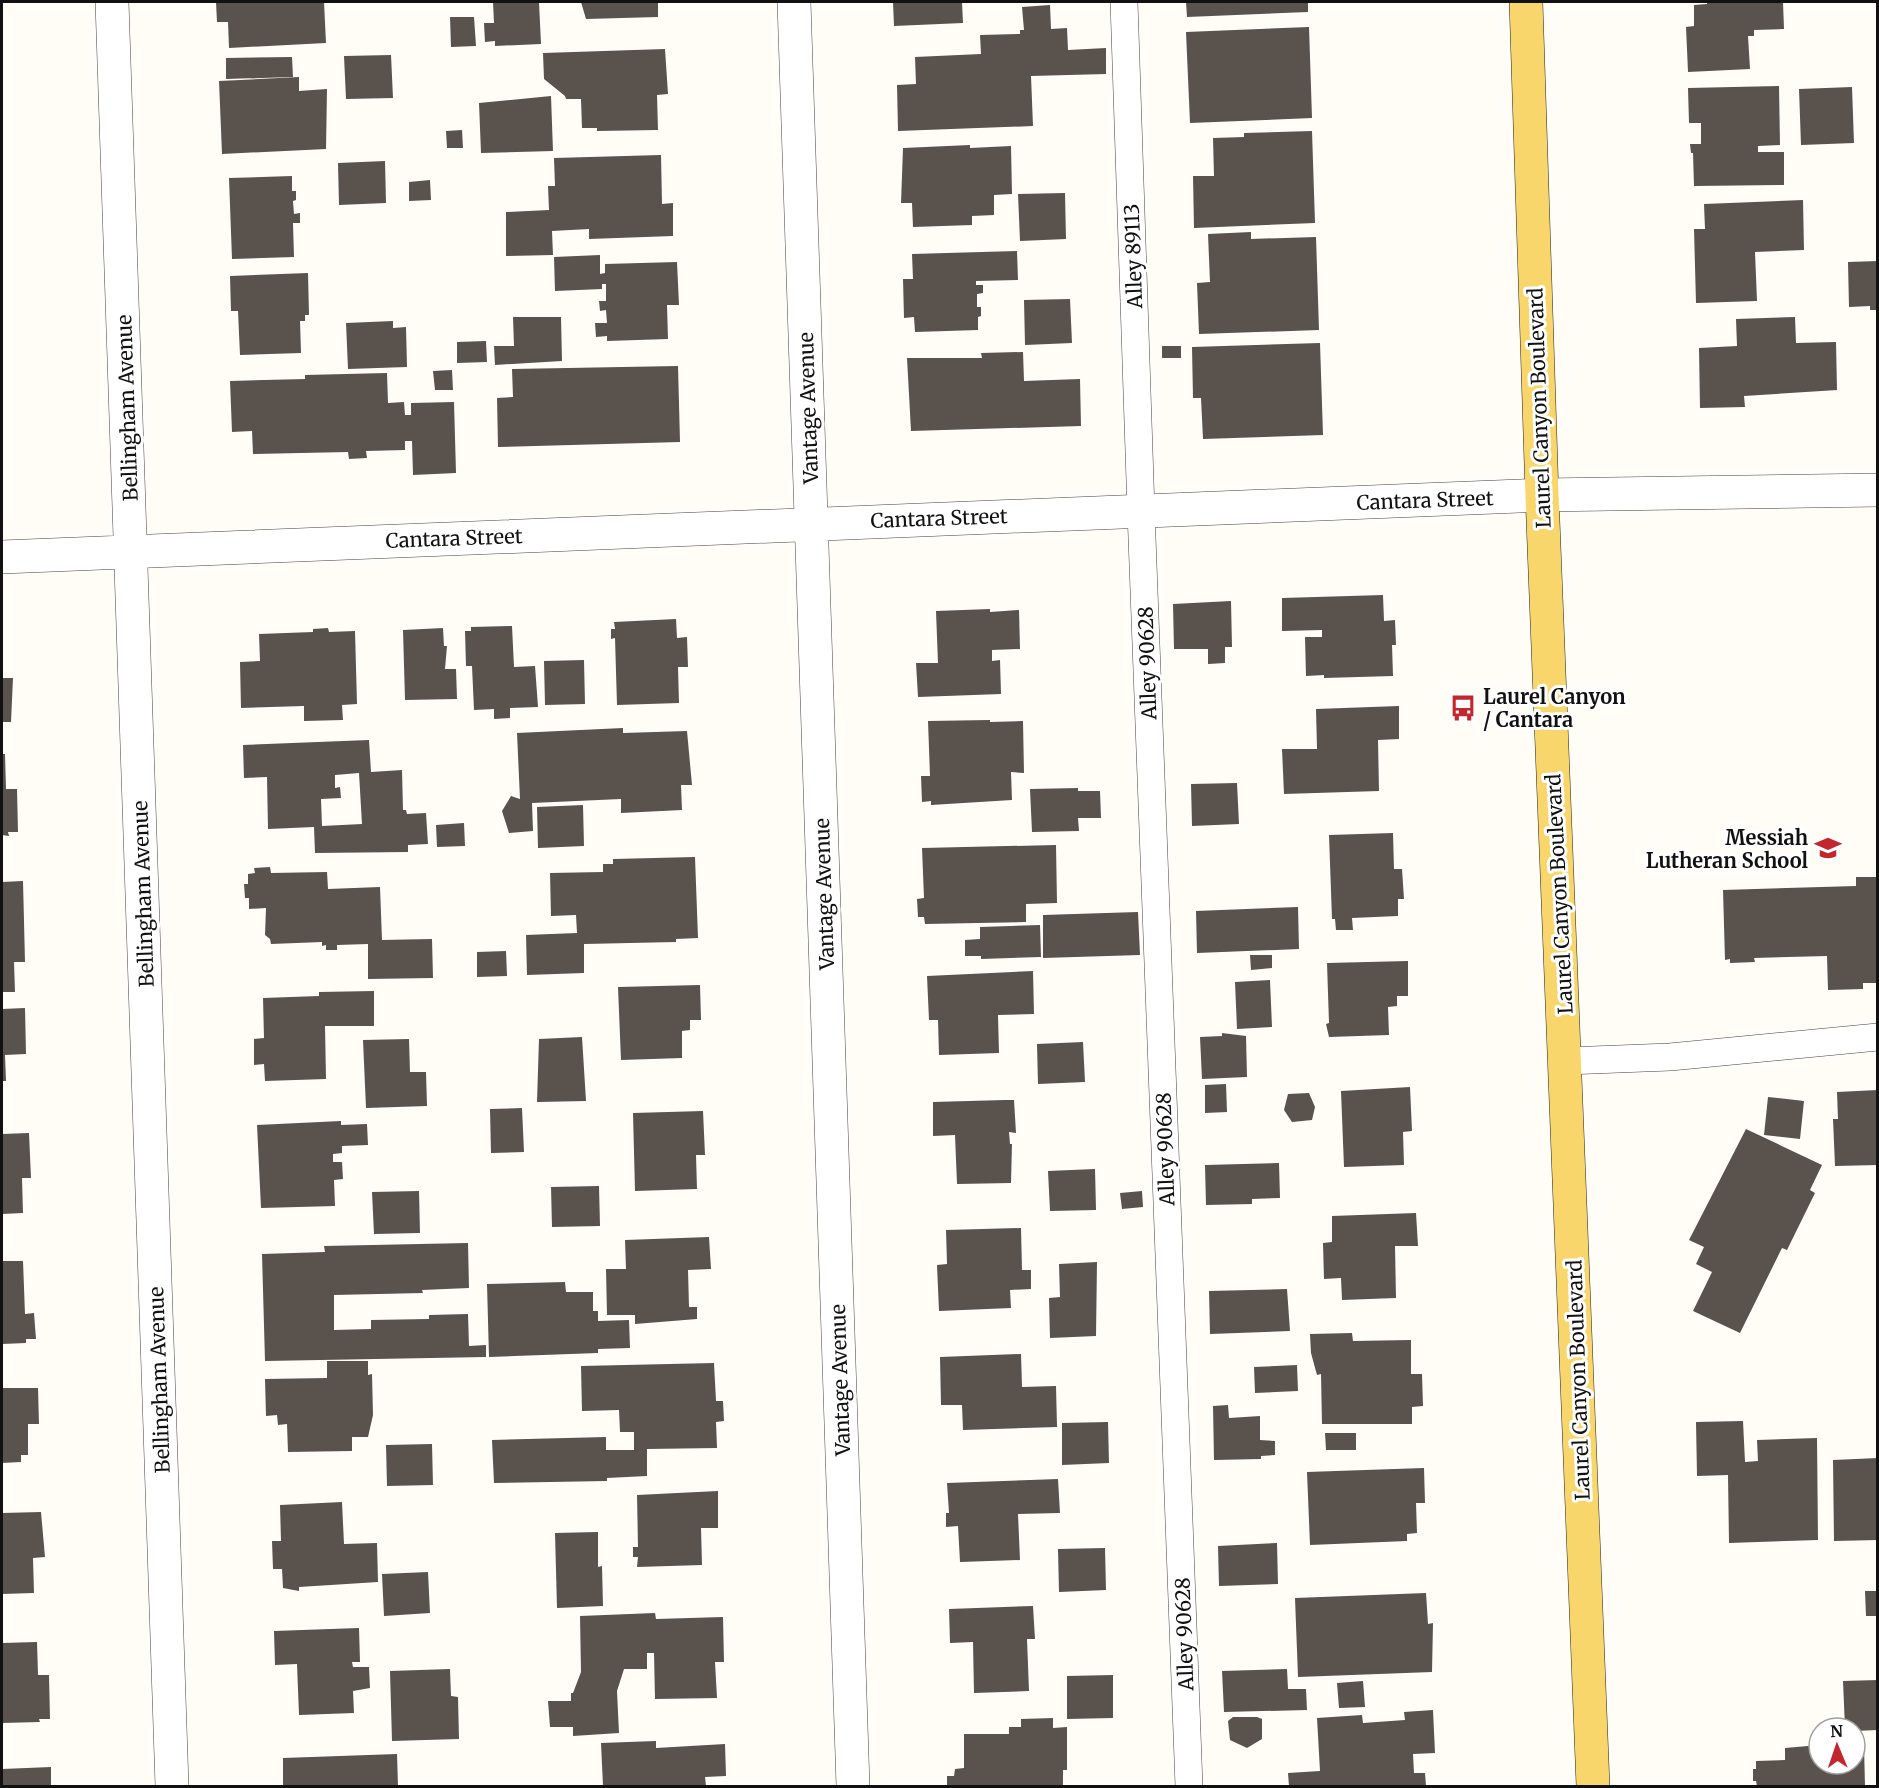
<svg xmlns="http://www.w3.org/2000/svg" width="1879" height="1788" viewBox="0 0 1879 1788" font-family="Merriweather,serif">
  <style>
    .building { fill: #5a524d; fill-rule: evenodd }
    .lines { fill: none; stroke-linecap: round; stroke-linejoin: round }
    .service-casing { stroke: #444; stroke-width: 28 }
    .minor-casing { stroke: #444; stroke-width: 34 }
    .primary-casing { stroke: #222; stroke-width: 34 }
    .service { stroke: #fff; stroke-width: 27 }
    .minor { stroke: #fff; stroke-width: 33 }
    .primary { stroke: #f9d66b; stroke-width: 33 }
    .labels { text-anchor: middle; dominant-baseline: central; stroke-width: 6; stroke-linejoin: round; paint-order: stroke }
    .street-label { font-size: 20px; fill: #111; stroke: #fff }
    .poi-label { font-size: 20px; font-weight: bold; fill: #111; stroke: #fff; text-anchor: start }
  </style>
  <rect width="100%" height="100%" fill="#fffdf5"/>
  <path class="building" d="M216 2H324L326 43 229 48 228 22H217Z
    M493 2H539L541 44 495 46V41L485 42 484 23H494Z
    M581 2H658V17L586 19Z
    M893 2H962L963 23 894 26Z
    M1186 2H1308V12L1187 17Z
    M1707 2H1783L1784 29 1754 30V36H1748L1750 69 1688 72 1686 27 1694 26V5L1707 4Z
    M1050 5 1051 29 1067 28 1068 50 1106 48V74L1031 76 1033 126 898 131 897 85 916 84 915 57 981 54 980 35 1020 34V30H1024L1022 7Z
    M450 17H474L476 46 451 47Z
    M1309 27 1312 118 1190 123 1186 32Z
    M665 49 668 94 657 95 658 130 597 131V128H582L581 99H566L565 96 544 79 543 53Z
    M391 55 393 98 346 99 344 56Z
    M292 57 293 77 226 79V58Z
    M299 77V91L327 89 326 149 222 154 219 81Z
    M1779 86 1780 145 1758 146V152H1784V185L1694 186 1693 153H1691L1690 144H1701V123H1689L1688 88Z
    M1852 87 1854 143 1801 145 1799 89Z
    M551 96 553 151 481 153 479 103Z
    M462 130 463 148H447L446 131Z
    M1312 131 1315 223 1194 228 1193 176H1214L1213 138 1244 137V133Z
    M970 145V148L1011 146 1012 194 994 195V215L972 216V225L913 227 912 203H901L903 148Z
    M661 155 662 204 673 203V236L589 239V229L552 231 553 255 506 256V212L549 210 548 186H555L554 158Z
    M385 161 386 203 339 205 338 163Z
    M292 176V191H296V200L293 201 294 214 300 213V223H293L294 257 232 259 229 178Z
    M430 180 431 200 409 201V182Z
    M1065 193 1066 239 1020 241 1018 194Z
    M1803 200 1804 250 1755 252 1757 301 1696 303 1694 229H1705L1704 204Z
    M1251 232V239L1316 237 1319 330 1199 334 1197 283 1210 282 1208 234Z
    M1017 251 1018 280 976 281V285H983V293L977 294V307H981V316L978 317V330L915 332 914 317 904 318 903 279H913L912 254Z
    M600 255V274L605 273V264L677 262 679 305H667L668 339 607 341V336L596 337 595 323H607L606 310 600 311 599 301H606V284H602V289L555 291 554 257Z
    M1878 261V310H1870V306L1849 307 1848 262Z
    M308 273 309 315H305V321H300L301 353 240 355 238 311H231L230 276Z
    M1070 299 1072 343 1025 345 1024 300Z
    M513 317H561L562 361 495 365 494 346H514Z
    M1795 317 1796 343 1836 342 1837 390 1744 396 1745 407 1700 408 1699 348 1737 346 1736 319Z
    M393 321V328L406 327 407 367 348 369 346 323Z
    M486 341 487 362 457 363V342Z
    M1320 343 1323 435 1203 439 1201 398H1193L1192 347Z
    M1162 346H1181V358H1162Z
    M1023 352 1024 381 1080 379 1081 426 911 431 907 358H982L981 353Z
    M678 366 680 442 498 447 497 398 513 397 512 369Z
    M452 370 453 390H435L433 371Z
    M387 373 388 403 404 402 405 415H411V403L454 402 456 473 413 475 412 441H405V450L366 451 367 458 349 459 348 452 253 454 252 431 232 432 230 381 305 379V375Z
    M1383 595 1384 621 1395 620 1396 645H1392L1393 676 1324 678V675L1306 676 1305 637H1322V630L1282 631V598Z
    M1231 601 1232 647H1225V663L1208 664V649H1174L1173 604Z
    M990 609V612L1019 610 1020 649 992 650V661L1000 660 1001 694 918 697 916 663H938L936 611Z
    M676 619 677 638 687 637 688 667H678L679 703 617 705 615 638 611 639V629H615L614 622Z
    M512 626 514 667 535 666 538 707 510 708V718L494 719V709L474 710 472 666H466L465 631H471V627Z
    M328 628 329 632 355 631 357 704 342 705 343 720 304 721V706L241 708 240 662 260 661 259 634 313 632V629Z
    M443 628 444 646H447L445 669H456L457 699 405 700 403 630Z
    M584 660 585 704 545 705 544 661Z
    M2 678H13L11 722H2Z
    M1399 706V739L1378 740 1379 791 1284 794 1282 749H1317L1316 709Z
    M990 720V722L1023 721 1024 773 1011 772 1012 800 931 805V801L922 802 921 776H930L928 721Z
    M623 728V733L687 731 692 785H681L682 810 621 813V799L532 803 533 831 509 833 502 811 511 796 520 799 517 733Z
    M369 740 371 772 402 770 403 810H406L407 814 426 813 428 844 408 845V852L315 853 314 827 268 829 267 777 244 778 243 745ZM359 773 362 824 322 826 321 799 341 798 340 787 335 788V775Z
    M2 754H5L6 789H17L18 832H8L9 836 2 835Z
    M1237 783 1239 824 1192 826 1191 784Z
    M1078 788V791H1100L1101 818H1078L1079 831 1032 832 1030 789Z
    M583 805 584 846 538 848 537 807Z
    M464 823 465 846 437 847 436 825Z
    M1393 833 1394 869H1402L1404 899H1398V916L1352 918 1353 930H1336L1335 919H1332L1329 835Z
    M1056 845 1057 903 1026 904V922L925 924 924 917H918L917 899 924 898 922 848Z
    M695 857 698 938 676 939V942L584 944V973L527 975 526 935 577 933 576 915 551 916 550 873 603 872V864H613V859Z
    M270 867 271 873 327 872 328 889 380 887 382 940 432 939 433 978 368 979V944L337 945V950H326V945L322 946V942L271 944 270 939 265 935 266 908 249 909V898H245L244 884H248V874L255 873 254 868Z
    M1856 877H1878V983H1863V989L1828 990 1827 956 1754 958 1755 962 1730 963V959L1725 960 1723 890 1856 886Z
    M23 881 25 962H14L15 992H2V882Z
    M1298 907 1299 949 1197 953 1196 911Z
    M1138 912 1140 955 1043 958V915Z
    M1040 925 1041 957 981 959V956H965V940L980 939V927Z
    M506 951 507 976 477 977V952Z
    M1250 955H1272V968L1251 970Z
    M1408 961V996H1397V1006L1388 1007 1389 1035 1329 1037 1326 1024 1329 1023 1327 963Z
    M1033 971 1034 1014 998 1015 999 1053 939 1055 938 1020H929L927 976Z
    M1270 980 1272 1027 1237 1029 1235 982Z
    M700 985 701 1020H690V1030L682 1031V1058L621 1060 618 987Z
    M374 991V1026H325L326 1079 265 1081 264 1064 254 1065V1039L264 1038 263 998 319 996V992Z
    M25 1008 26 1054 5 1055 6 1081H2V1009Z
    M1222 1033 1246 1036 1247 1077 1202 1079 1200 1037 1222 1036Z
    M582 1037 586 1101 537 1102 539 1039Z
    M409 1039 410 1072H426L427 1106 366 1108 363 1040Z
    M1083 1042 1085 1082 1038 1084 1037 1044Z
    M1226 1084 1227 1112 1205 1113V1085Z
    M1410 1087 1412 1131 1403 1132 1404 1165 1344 1167 1341 1091Z
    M1878 1090V1165L1835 1166 1833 1119H1838L1837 1092Z
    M1309 1093 1315 1107 1312 1120 1292 1122 1284 1110 1288 1094Z
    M1768 1097 1804 1101 1800 1139 1764 1135Z
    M1005 1100H1014L1016 1133 1009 1132 1010 1144H1012L1011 1183 957 1184 955 1135 933 1136V1102Z
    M522 1108 524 1152 491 1153 490 1109Z
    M703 1111 705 1155H696L697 1189 635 1191 633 1113Z
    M341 1121V1125L367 1124 368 1145 342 1146V1153L333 1154V1162H342L343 1179 334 1180 335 1206 261 1208 257 1125Z
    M1746 1129 1822 1165 1810 1190 1815 1193 1787 1250 1782 1248 1740 1333 1693 1311 1712 1272 1696 1264 1704 1247 1689 1240Z
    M29 1133 31 1178H22L23 1213 2 1214V1134Z
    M1279 1163 1280 1198 1252 1199V1204L1206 1205 1205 1165Z
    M1095 1169 1096 1210 1050 1211 1048 1171Z
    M599 1186 600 1226 552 1227 551 1187Z
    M419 1191 420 1233 374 1234 372 1192Z
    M1142 1191 1143 1207 1122 1209 1120 1193Z
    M1416 1213 1418 1246H1395L1396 1298 1342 1300 1341 1278 1324 1279 1323 1243 1332 1242V1216Z
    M1021 1228 1022 1270H1031V1289L1010 1290 1011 1308 939 1311 937 1265 947 1264 946 1230Z
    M709 1237 711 1269 688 1270 689 1307H697V1319L635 1324V1315H607L606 1269H626L625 1240Z
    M468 1243 469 1288 422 1290 423 1293 334 1295V1330L371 1329V1320L429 1319V1315L468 1314 469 1346 486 1345V1357L265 1361 262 1254 325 1252 324 1246Z
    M2 1261H23L25 1314 34 1313 36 1339H26V1343L2 1344Z
    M1097 1262 1096 1336 1050 1338 1049 1298 1060 1297 1059 1264Z
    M565 1282 566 1292H593V1311H598V1321L629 1320 630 1348 598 1349V1353L489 1357 487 1284Z
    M1287 1289 1290 1331 1210 1334 1209 1291Z
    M1352 1333 1353 1341 1411 1340V1374H1422L1423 1406 1412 1407V1424H1322L1321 1374 1317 1375 1311 1353 1310 1334Z
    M1021 1354 1022 1387 1056 1386 1057 1427 963 1430 962 1405H941L940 1357Z
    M327 1361H368V1375L372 1374 373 1415 368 1437H352V1451L288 1452 287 1424 278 1425 277 1415 266 1416 265 1379 327 1378Z
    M714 1363 716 1401H723L724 1421 716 1422 717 1448 647 1449V1476L607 1478V1481L494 1483 492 1440 606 1437V1450H634V1432H620L619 1410 582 1411 581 1366Z
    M1297 1365 1298 1391 1255 1393 1254 1367Z
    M2 1388H38L39 1424H28V1455H21V1462L2 1463Z
    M1228 1405 1229 1418 1260 1416V1440L1275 1441V1455L1261 1456V1459L1214 1460 1213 1406Z
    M1743 1421 1745 1462 1758 1461 1757 1440 1817 1438 1818 1540 1729 1543 1728 1475 1697 1476 1696 1422Z
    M1108 1422 1109 1463 1062 1465V1423Z
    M1325 1433H1356V1450H1326Z
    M432 1444 433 1485 387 1486 386 1445Z
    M1878 1458V1540L1834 1541 1833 1460Z
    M1424 1468 1425 1503H1416L1417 1533 1407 1534V1541L1310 1545 1307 1472Z
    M1058 1479 1060 1513 1018 1514 1020 1560 960 1562 958 1526 946 1527V1513H949L947 1483Z
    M718 1491V1528H701L702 1565 637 1567 638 1557H633V1547H638L637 1495Z
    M342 1502 344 1544 377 1543 378 1582 299 1587V1591L283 1588 282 1569H273L272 1541H281L280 1505Z
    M41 1512 45 1557 33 1558 34 1593 2 1594V1513Z
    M598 1532V1567L602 1566 603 1606 557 1608 555 1533Z
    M1277 1543 1278 1584 1219 1586 1218 1546Z
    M1105 1548 1106 1590 1059 1592 1058 1549Z
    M428 1572 430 1613 384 1616 382 1574Z
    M1865 1591H1878V1616H1866Z
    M1426 1593 1428 1624 1433 1623 1432 1672 1298 1677 1295 1598Z
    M1033 1606 1035 1639H1027L1029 1691 974 1693 973 1642 950 1643 949 1609Z
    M655 1613 656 1619 723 1617 724 1662H715L717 1698 655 1699 654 1653H647V1669H624L617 1691 619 1733 573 1736V1727H550L548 1701H571V1693H573L581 1672 580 1616Z
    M359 1628 360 1662H352L353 1667H369L370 1688 353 1691 354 1713 299 1715 297 1664 275 1665 274 1631Z
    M37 1642 38 1675H49L50 1719H39L40 1722 2 1723V1643Z
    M450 1669 451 1696 458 1697 459 1739 392 1741 390 1671Z
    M1287 1669 1288 1689H1306L1307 1710 1224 1712 1222 1671Z
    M1113 1675V1718L1067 1719V1676Z
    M1878 1680V1730L1855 1731V1728H1845L1843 1681Z
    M1363 1681 1365 1707 1339 1708 1337 1683Z
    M1433 1710 1435 1753 1413 1754 1414 1773H1425L1426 1786H1289L1288 1773 1320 1771 1317 1718 1362 1715 1363 1723 1405 1720 1404 1712Z
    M1233 1717H1257L1262 1719V1739L1247 1748 1230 1740 1228 1721Z
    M1053 1718V1728L1067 1727V1770H1063V1786H947V1776H954L955 1769 964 1768V1734H1009V1727H1021V1719Z
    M656 1741V1748L725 1744 726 1776 705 1777 706 1786H603L601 1743Z
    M1819 1745V1764H1855V1745H1864L1865 1786H1757L1756 1781H1753V1769H1756V1761L1785 1760V1748Z
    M397 1754 398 1786H283V1758Z
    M51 1767V1786H2V1769Z"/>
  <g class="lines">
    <g class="service-casing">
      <path id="service" d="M1124 2 1141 511 1189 1786
        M1566 1061 1670 1057 1878 1037"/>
    </g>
    <g class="minor-casing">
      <path id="minor" d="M112 2 172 1786
        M794 2 853 1786
        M2 557 1542 495 1878 490"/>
    </g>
    <g class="primary-casing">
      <path id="primary" d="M1526 2 1542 495 1593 1786"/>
    </g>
    <use href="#service" class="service"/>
    <use href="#minor" class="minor"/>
    <use href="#primary" class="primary"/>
  </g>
  <defs>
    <g id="bus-bare" transform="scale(2.07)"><path d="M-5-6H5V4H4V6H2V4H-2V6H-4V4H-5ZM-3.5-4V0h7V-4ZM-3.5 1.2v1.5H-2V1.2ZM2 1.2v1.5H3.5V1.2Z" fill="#c4262e" stroke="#fff" stroke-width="2.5" paint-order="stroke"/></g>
    <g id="school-bare" transform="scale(2.07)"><path d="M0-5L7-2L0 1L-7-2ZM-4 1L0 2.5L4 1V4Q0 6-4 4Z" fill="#c4262e" stroke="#fff" stroke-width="2.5" paint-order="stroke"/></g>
  </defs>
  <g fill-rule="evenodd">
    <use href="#bus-bare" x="1463" y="708"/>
    <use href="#school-bare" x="1828" y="848"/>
  </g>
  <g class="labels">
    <g class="street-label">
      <text transform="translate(1133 256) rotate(-92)">Alley 89113</text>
      <text transform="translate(127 408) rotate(-92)">Bellingham Avenue</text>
      <text transform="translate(808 408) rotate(-92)">Vantage Avenue</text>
      <text transform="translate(1539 408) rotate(-92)">Laurel Canyon Boulevard</text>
      <text transform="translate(1425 500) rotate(-2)">Cantara Street</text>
      <text transform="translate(939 518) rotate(-2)">Cantara Street</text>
      <text transform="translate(454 538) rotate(-2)">Cantara Street</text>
      <text transform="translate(1147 663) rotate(-92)">Alley 90628</text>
      <text transform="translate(143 894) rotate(-92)">Bellingham Avenue</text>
      <text transform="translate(824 894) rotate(-92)">Vantage Avenue</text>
      <text transform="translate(1559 894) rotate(-93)">Laurel Canyon Boulevard</text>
      <text transform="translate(1165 1149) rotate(-92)">Alley 90628</text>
      <text transform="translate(159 1380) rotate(-92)">Bellingham Avenue</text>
      <text transform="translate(840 1380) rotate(-92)">Vantage Avenue</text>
      <text transform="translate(1578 1380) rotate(-92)">Laurel Canyon Boulevard</text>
      <text transform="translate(1184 1634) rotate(-92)">Alley 90628</text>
    </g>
    <g class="poi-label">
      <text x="1483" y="696">Laurel Canyon<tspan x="1483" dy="23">/ Cantara</tspan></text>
      <text x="1808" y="837" text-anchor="end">Messiah<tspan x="1808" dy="23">Lutheran School</tspan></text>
    </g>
  </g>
  <rect width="1879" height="1788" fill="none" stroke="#111111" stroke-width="6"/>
  <g transform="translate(1837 1746) rotate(358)"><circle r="28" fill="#ffffff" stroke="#a0a0a0" stroke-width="1.5"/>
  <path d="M0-4.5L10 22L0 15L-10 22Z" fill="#c4262e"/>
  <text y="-9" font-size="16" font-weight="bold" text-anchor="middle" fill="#111111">N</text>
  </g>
</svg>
